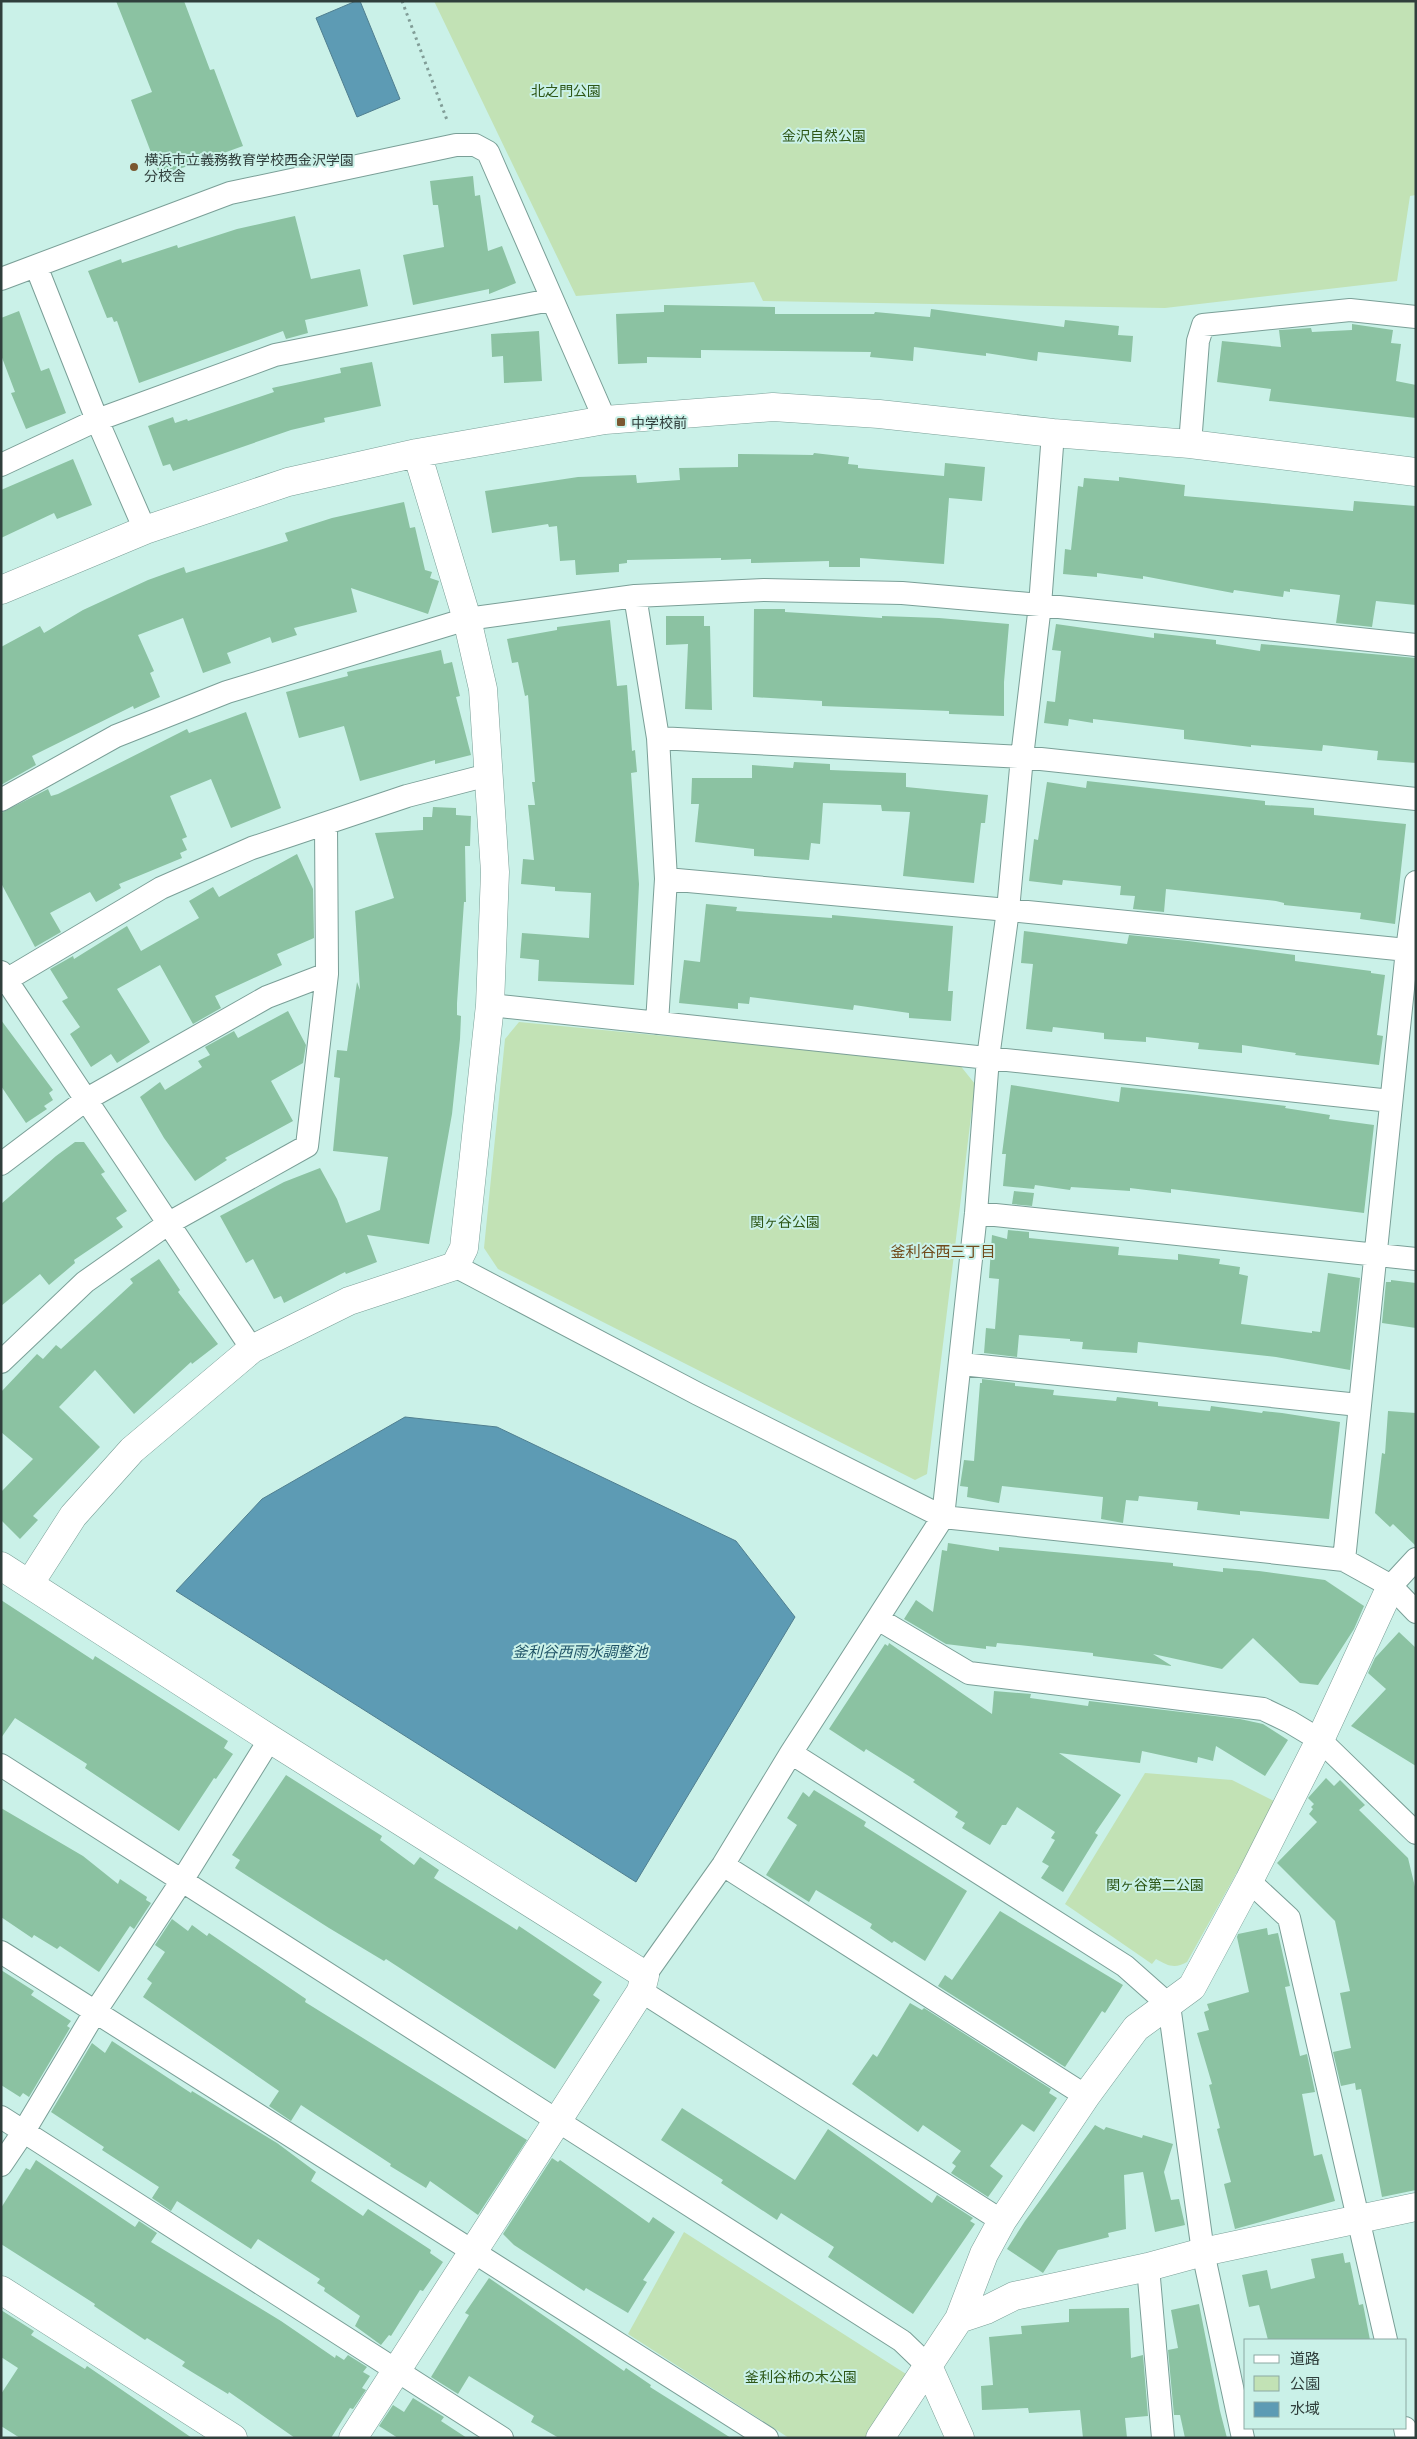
<svg xmlns="http://www.w3.org/2000/svg" width="1417" height="2439" viewBox="0 0 1417 2439" font-family="'Open Sans','Noto Sans JP',sans-serif">
  <style>
    .green { fill: #c2e2b5 }
    .water { fill: #5d9bb4; stroke: #507f90 }
    .building { fill: #8bc2a2 }
    .lines { fill: none; stroke-linecap: round; stroke-linejoin: round }
    .minor-casing { stroke: #7a9f97; stroke-width: 24 }
    .tertiary-casing { stroke: #7a9f97; stroke-width: 29 }
    .path { stroke: #819d97; stroke-width: 3; stroke-dasharray: 2.5 4; stroke-linecap: butt }
    .minor { stroke: #fff; stroke-width: 22 }
    .tertiary { stroke: #fff; stroke-width: 28 }
    .poi-dot { fill: #7a5830; stroke: #caf1e8; stroke-width: 2 }
    .labels { text-anchor: middle; dominant-baseline: central; stroke-width: 4; stroke-linejoin: round; paint-order: stroke }
    .park-label { font-size: 14px; fill: #2d5616; stroke: #caf1e8 }
    .poi-label { font-size: 14px; fill: #303f3c; stroke: #caf1e8; text-anchor: start }
    .neighbourhood-label { font-size: 15px; fill: #714c1c; stroke: #caf1e8 }
    .water-label { font-size: 15px; font-style: italic; fill: #215568; stroke: #caf1e8 }
  </style>
  <rect width="100%" height="100%" fill="#caf1e8"/>
  <path class="green" d="M434 1H1416V195L1410 196 1397 281 1165 308 763 301 754 282 576 296Z
    M519 1022 959 1064 975 1084 927 1474 915 1480 498 1269 484 1248 505 1039Z
    M1145 1773 1232 1780 1276 1802 1187 1962C1175 1969 1168 1966 1156 1959L1152 1964 1065 1904Z
    M684 2232 906 2374 867 2438H789L628 2334Z"/>
  <path class="water" d="M356 1H360L400 99 357 117 316 18Z
    M405 1417 497 1427 736 1541 795 1617 636 1882 176 1591 262 1499Z"/>
  <path class="building" d="M116 1H184L210 70 214 69 243 146 160 176 131 100 152 92Z
    M473 176 475 196 480 195 488 251 502 246 516 283 489 294V289L413 305 403 255 444 247 438 205H433L430 181Z
    M295 216 311 279 360 269 368 306 305 320 308 333 286 339 283 331 139 383 117 321 114 322 112 317 107 318 88 271 121 259 122 263 177 245 178 248 237 229Z
    M664 305 775 307V314H874L875 312 930 317 931 309 1064 327 1065 320 1119 326 1118 335 1133 336 1131 362 1038 352 1037 361 986 353V356L914 347 913 361 870 357 871 352 701 350V358L647 357V363L618 364 616 314 664 312Z
    M19 311 41 371 49 368 66 413 26 429 11 393 15 392 1 355V318Z
    M1352 324 1393 330 1391 343 1401 344 1396 381 1416 385V418L1269 401 1271 389 1217 382 1222 341 1281 347 1279 330 1311 328 1312 332 1352 330Z
    M539 331 542 381 504 383 503 356 492 357 491 334Z
    M372 362 381 406 324 418 325 422 291 430 173 471 170 464 163 466 148 426 173 417 175 423 187 419 188 421 274 392 272 388 341 373 340 368Z
    M814 453 849 457 848 464 858 465V468L944 476 945 463 985 467 982 501 949 498 944 564 860 558V567H829V561L751 563V559L721 560V558L627 560V563L619 564V572L576 575 575 560 560 561 557 526 549 527 548 524 492 533 485 491 578 477 636 475 637 483 680 480 679 468 738 467V454L813 455Z
    M73 459 92 505 57 519 54 513 1 538V490Z
    M1119 477 1185 485 1184 496 1353 511 1354 501 1416 506V605L1376 601 1372 627 1336 623 1340 595 1290 589V592L1284 591 1283 597 1234 590 1233 593 1143 576V579L1097 573V577L1063 574 1065 549 1071 550 1078 486 1083 487 1084 478 1119 481Z
    M404 502 410 528 415 527 425 570 432 572 430 578 439 581 428 614 351 588 357 612 294 628 297 635 272 643 270 637 227 653 231 663 203 673 183 618 138 635 154 671 150 673 160 697 134 709 133 706 32 756 36 765 1 785V647L40 626 44 633 83 610 148 580 184 567 186 573 288 541 285 533 332 518Z
    M754 609H785V612L882 618V616L939 618 1009 624 1004 682V716L949 714V711L822 706V701L753 697Z
    M666 616H704V626H710L712 710 685 709 688 644 666 645Z
    M610 620 617 686 627 685 632 751 635 750 637 772 631 773 639 884 634 985 538 981 539 960 520 958 522 933 589 938 591 893 555 891V887L521 884 523 859 534 860 528 805H535L532 782H535L528 695 525 696 518 662 512 663 507 639 557 630V627Z
    M1056 624 1154 638V633L1216 640V644L1260 651 1261 644 1416 658V763L1377 760 1378 751 1323 745 1322 751 1251 745V747L1184 739V730L1093 719V723L1069 719 1068 726 1044 723 1047 701 1055 702 1061 651 1052 650Z
    M441 650 444 664 452 662 460 696 456 697 471 755 435 764V760L360 781 344 726 299 738 286 692 348 676 347 672Z
    M246 712 281 808 231 828 211 779 170 796 187 837 182 839 187 850 180 853 182 858 119 884 121 888 96 902 90 892 50 913 61 932 35 947 1 883V813L48 789 51 796 58 794 187 729 189 733Z
    M794 762 830 764V770L906 773V787L988 795 985 823H981L974 883 903 876 910 812 882 811 881 805 823 803 820 844 811 843 809 860 754 856V849L695 842 699 804H691L692 778H752V765L793 768Z
    M1087 781 1265 801V805L1314 808V815L1406 824 1395 924 1360 919 1361 913 1284 905V903L1276 901 1166 889 1164 912 1133 909 1135 896 1120 895 1121 886 1063 880 1062 885 1029 881 1034 839 1038 840 1047 782 1086 788Z
    M433 807 456 808V815L471 816 470 846H465L466 902H464L457 1003V1015L461 1016 460 1039 452 1114 429 1244 367 1235 377 1262 346 1274 345 1272 284 1303 281 1296 274 1299 253 1259 246 1263 220 1216 284 1182 320 1168 337 1199 346 1223 380 1210 388 1157 333 1151 340 1078 334 1077 337 1050 347 1051 357 982 360 990 355 911 394 898 375 833 423 830V817H432Z
    M297 854 313 889 314 938 277 954 282 965 215 996 221 1008 193 1024 160 965 117 989 150 1042 117 1063 111 1054 91 1067 70 1034 80 1027 62 1001 68 998 50 969 73 956 74 959 127 926 141 951 199 918 189 901 213 887 219 897Z
    M706 904 737 907 736 911 832 918V915L953 926 948 991H953L951 1021 909 1018V1013L854 1005 853 1010 750 997 749 1004 738 1003V1009L679 1003 684 960 700 962Z
    M1024 931 1127 944 1129 935 1188 941 1295 955V961L1371 971V973L1385 975 1377 1035 1383 1036 1379 1065 1295 1055 1296 1053 1242 1045V1053L1198 1049 1199 1043 1146 1037V1042L1104 1039V1033L1053 1027 1052 1032 1026 1029 1033 964 1021 963Z
    M288 1011 306 1045 303 1063 271 1081 293 1121 225 1158 227 1160 195 1181 164 1138 140 1097 160 1082 165 1090 202 1067 198 1061 210 1055 205 1047 234 1031 238 1038Z
    M1 1020 53 1090 49 1093 53 1100 44 1106 47 1109 26 1123 1 1086Z
    M1011 1085 1119 1102 1121 1087 1197 1095 1286 1106 1285 1108 1330 1115 1329 1119 1374 1125 1364 1213 1171 1189V1193L1130 1188V1191L1071 1187 1070 1190 1035 1185 1034 1189 1003 1186 1006 1154H1002Z
    M75 1142H84L105 1172 101 1174 127 1211 116 1218 123 1227 74 1260 75 1263 49 1285 40 1274 1 1306V1204L56 1156Z
    M1014 1191 1034 1193 1032 1206 1012 1204Z
    M1008 1230 1029 1232V1238L1119 1247 1118 1255 1178 1260V1254L1220 1259 1219 1264 1240 1267 1239 1274 1248 1276 1241 1324 1312 1333V1331L1320 1332 1328 1273 1360 1278 1350 1370 1276 1357 1138 1342 1137 1353 1082 1349 1083 1342 1070 1341V1339L1019 1335 1017 1357 984 1353 986 1328 995 1329 999 1279 989 1278 992 1235 1007 1239Z
    M159 1259 180 1290 178 1292 218 1344 192 1364 191 1362 134 1414 95 1370 59 1407 100 1447 33 1516 38 1520 20 1539 1 1520V1492L33 1459 1 1432V1392L37 1354 43 1359 56 1345 61 1349 133 1283 130 1279Z
    M1391 1280 1416 1283V1328L1382 1323 1386 1282H1391Z
    M982 1379 1015 1383V1386L1054 1390 1053 1395 1116 1401 1117 1397 1158 1402V1406L1210 1411 1211 1406 1262 1413 1263 1411 1282 1413 1340 1422 1329 1519 1240 1511V1515L1197 1510 1198 1502 1139 1496 1138 1501 1126 1500 1123 1523 1101 1519 1103 1497 1002 1486 999 1503 967 1497 968 1487 960 1486 964 1460 974 1461 980 1383H982Z
    M1388 1411 1416 1413V1546L1393 1524 1390 1527 1375 1513 1382 1453 1385 1454Z
    M948 1543 999 1551V1547L1173 1563V1566L1223 1572V1568L1259 1571 1325 1580 1364 1606 1354 1629 1318 1685 1300 1683 1253 1638 1222 1669 1153 1654 1172 1666 1093 1656V1653L1019 1645 997 1643 996 1647 986 1646V1649L946 1644 904 1619 916 1600 933 1612 942 1550 947 1551Z
    M1 1600 93 1660 95 1656 228 1741 224 1748 233 1754 216 1779 214 1778 179 1831 85 1768 87 1764 15 1718 1 1738Z
    M1399 1632 1416 1648V1766L1351 1726 1386 1689 1368 1673 1375 1658Z
    M889 1643 992 1714 994 1691 1031 1694 1030 1698 1088 1706 1089 1701 1240 1719 1263 1724 1288 1740 1265 1776 1216 1746 1213 1761 1198 1757 1197 1763 1142 1751 1140 1763 1059 1753 1121 1795 1095 1833 1098 1835 1063 1892 1041 1878 1049 1866 1042 1862 1055 1840 1051 1838 1055 1832 1017 1807 1006 1825H1002L990 1845 962 1828 965 1823 955 1817 958 1812 913 1782 915 1780 866 1749 864 1752 829 1729 885 1644 888 1646Z
    M286 1775 382 1836 380 1840 414 1865 420 1857 439 1870 434 1878 517 1930 519 1926 602 1982 593 1995 600 2000 555 2069 386 1959 384 1961 329 1928 235 1868 240 1860 232 1855Z
    M1326 1778 1334 1786 1340 1780 1365 1805 1359 1810 1408 1858 1416 1891V2190L1382 2197 1361 2089 1356 2090 1355 2083 1341 2086 1333 2052 1351 2048 1340 1993 1350 1991 1335 1921 1277 1863 1317 1822 1309 1814 1313 1809 1311 1807 1314 1804 1308 1798Z
    M814 1790 866 1822 864 1826 967 1891 925 1961 894 1941 892 1943 870 1928 872 1924 816 1890 809 1902 766 1875 797 1825 787 1818 803 1792 809 1797Z
    M1 1808 83 1856 118 1884 120 1879 147 1897 146 1900 151 1903 134 1929 130 1926 99 1972 60 1946 57 1949 34 1935 32 1938 1 1917Z
    M1000 1911 1123 1985 1105 2013 1102 2011 1065 2067 938 1986 945 1975 952 1980Z
    M172 1919 188 1931 192 1925 207 1936 209 1933 306 1999 305 2002 527 2140 478 2215 430 2181 426 2188 390 2166 391 2164 301 2105 291 2121 269 2106 279 2091 143 1997 152 1983 147 1979 165 1952 155 1945Z
    M1267 1928 1268 1935 1278 1933 1290 1986 1285 1987 1300 2056 1307 2054 1315 2092 1302 2094 1314 2156 1322 2154 1335 2201 1235 2229 1224 2184 1231 2182 1217 2129 1220 2128 1209 2085 1212 2084 1197 2033 1209 2030 1204 2012 1209 2010 1207 2004 1249 1992 1237 1937 1238 1934Z
    M1 1970 34 1991 31 1995 71 2021 67 2026 70 2028 29 2097 23 2093 20 2097 1 2085Z
    M910 2003 922 2010 924 2008 1051 2089 1049 2093 1057 2098 1034 2132 1022 2124 990 2166 1003 2176 988 2197 951 2173 956 2166 952 2163 961 2151 923 2125 918 2132 852 2084 873 2054 877 2057Z
    M112 2041 191 2093 192 2091 277 2143 316 2172 311 2181 363 2216 368 2209 431 2250 430 2253 443 2262 423 2291 420 2290 391 2336 389 2335 381 2345 355 2326 360 2316 324 2291 325 2288 317 2283 320 2279 258 2239 251 2249 177 2201 171 2211 152 2198 159 2187 102 2150 104 2147 51 2112 92 2043 105 2053Z
    M682 2108 795 2180 828 2129 932 2203 937 2195 973 2218 970 2221 975 2224 913 2314 828 2257 834 2247 781 2213 777 2220 721 2183 723 2180 661 2140Z
    M1095 2125 1104 2130 1106 2127 1142 2138 1143 2135 1173 2144 1164 2172 1171 2200 1179 2199 1185 2225 1155 2232 1143 2172 1124 2175 1126 2229 1108 2233 1109 2237 1058 2250 1043 2273 1007 2249 1025 2221Z
    M552 2158 558 2162 560 2160 649 2223 653 2217 675 2232 643 2280 647 2282 628 2313 586 2288 584 2291 514 2245 503 2234Z
    M36 2160 135 2227 139 2221 157 2233 151 2242 281 2321 335 2358 336 2355 344 2360 348 2355 367 2367 363 2372 370 2376 362 2388 366 2390 353 2409 350 2408 331 2438H295L229 2392 228 2394 182 2366 185 2362 147 2338 145 2340 94 2306 95 2304 1 2244V2208L26 2168 30 2170Z
    M1343 2253 1345 2263 1350 2262 1359 2305 1363 2304 1370 2340H1268L1259 2305 1249 2307 1242 2275 1267 2270 1271 2289 1315 2278 1311 2259Z
    M489 2278 624 2371 626 2368 651 2385 650 2387 731 2438H559L531 2422 534 2416 469 2376 458 2394 431 2377 469 2315 465 2313Z
    M1199 2304 1220 2411 1227 2438H1185L1180 2415H1174L1168 2350 1178 2348 1171 2310Z
    M1129 2308 1131 2358 1143 2355 1148 2416 1125 2418 1127 2438H1083L1080 2410 1029 2413 1028 2408 982 2410 981 2386 993 2385 989 2337 1022 2334 1021 2326 1069 2322V2309Z
    M1 2310 34 2331 31 2335 85 2369 87 2366 192 2438H20L1 2426V2394L18 2368 1 2357Z
    M413 2398 444 2417 441 2421 467 2438H398L379 2426 393 2405 404 2412Z"/>
  <g class="lines">
    <g class="minor-casing">
      <path id="minor" d="M36 266 97 420 145 530
        M1 279 230 193 456 145H475L488 152 605 420
        M1190 444 1198 341 1203 325 1350 310 1416 317
        M1 465 97 420 275 355 550 300
        M635 596 658 738 666 879 657 1023
        M658 738 1022 757 1416 799
        M1 800 116 736 227 692 467 619 635 596 764 590 902 593 1040 605 1416 645
        M666 879 1008 910 1407 950
        M1 972 252 1349
        M1 983 161 888 252 848 407 796 488 775
        M490 1005 1391 1101
        M1 1164 87 1099 267 997 327 974
        M976 1213 1416 1259
        M455 1266 698 1394 943 1517 1344 1560 1391 1586 1416 1612
        M1 1362 85 1282 169 1223 307 1146 327 974 326 825
        M961 1364 1359 1405
        M1344 1560 1407 950 1416 882
        M1391 1586 1416 1559
        M878 1619 969 1673 1263 1709 1290 1722 1320 1740 1416 1833
        M791 1753 1125 1966 1169 2005 1203 2252 1243 2438
        M1 1765 902 2341 928 2366
        M723 1865 1086 2096
        M1249 1881 1289 1918 1386 2340
        M1 1952 767 2438
        M645 1975 723 1865 791 1753 943 1517 976 1213 988 1058 1008 910 1022 757 1040 605 1053 433
        M641 1991 1002 2221
        M1 2117 502 2438
        M1 2165 24 2131 95 2012 183 1879 270 1739
        M1148 2267 1163 2438
        M1405 2428 1407 2438"/>
    </g>
    <g class="tertiary-casing">
      <path id="tertiary" d="M1 590 145 530 288 482 417 453 605 420 773 407 879 414 1053 433 1190 444 1416 472
        M1 1566 270 1739 645 1975 641 1991 353 2438
        M30 1583 73 1516 132 1450 252 1349 349 1301 455 1266 464 1248 490 1005 495 872 483 689 467 619 417 453
        M1 2290 233 2438
        M959 2319 984 2254 1002 2221 1086 2096 1136 2028 1192 1987 1249 1881 1320 1740 1391 1586
        M928 2366 960 2438
        M880 2438 959 2319 986 2310 1014 2296 1148 2267 1203 2252 1416 2207"/>
    </g>
    <path class="path" d="M402 1 447 120"/>
    <use href="#minor" class="minor"/>
    <use href="#tertiary" class="tertiary"/>
  </g>
  <g class="poi-dot">
    <circle cx="134" cy="167" r="5"/>
    <rect x="616" y="417" width="10" height="10" rx="2.5"/>
  </g>
  <g class="labels">
    <g class="park-label">
      <text x="566" y="90">北之門公園</text>
      <text x="824" y="135">金沢自然公園</text>
      <text x="785" y="1221">関ヶ谷公園</text>
      <text x="1155" y="1884">関ヶ谷第二公園</text>
      <text x="801" y="2376">釜利谷柿の木公園</text>
    </g>
    <g class="poi-label">
      <text x="144" y="159">横浜市立義務教育学校西金沢学園<tspan x="144" dy="16">分校舎</tspan></text>
      <text x="631" y="422">中学校前</text>
    </g>
    <g class="neighbourhood-label">
      <text x="943" y="1251">釜利谷西三丁目</text>
    </g>
    <g class="water-label">
      <text x="580" y="1651">釜利谷西雨水調整池</text>
    </g>
  </g>
  <rect width="1417" height="2439" fill="none" stroke="#303f3c" stroke-width="5"/>
  <rect x="1244" y="2339" width="162" height="90" fill="#caf1e8" stroke="#8caaa3"/>
  <rect x="1254" y="2355" width="25" height="8" fill="#ffffff" stroke="#8caaa3"/>
  <text x="1290" y="2364" font-size="15" fill="#303f3c">道路</text>
  <rect x="1254" y="2376" width="25" height="15" fill="#c2e2b5" stroke="#8caaa3"/>
  <text x="1290" y="2389" font-size="15" fill="#303f3c">公園</text>
  <rect x="1254" y="2402" width="25" height="15" fill="#5d9bb4" stroke="#8caaa3"/>
  <text x="1290" y="2414" font-size="15" fill="#303f3c">水域</text>
</svg>
